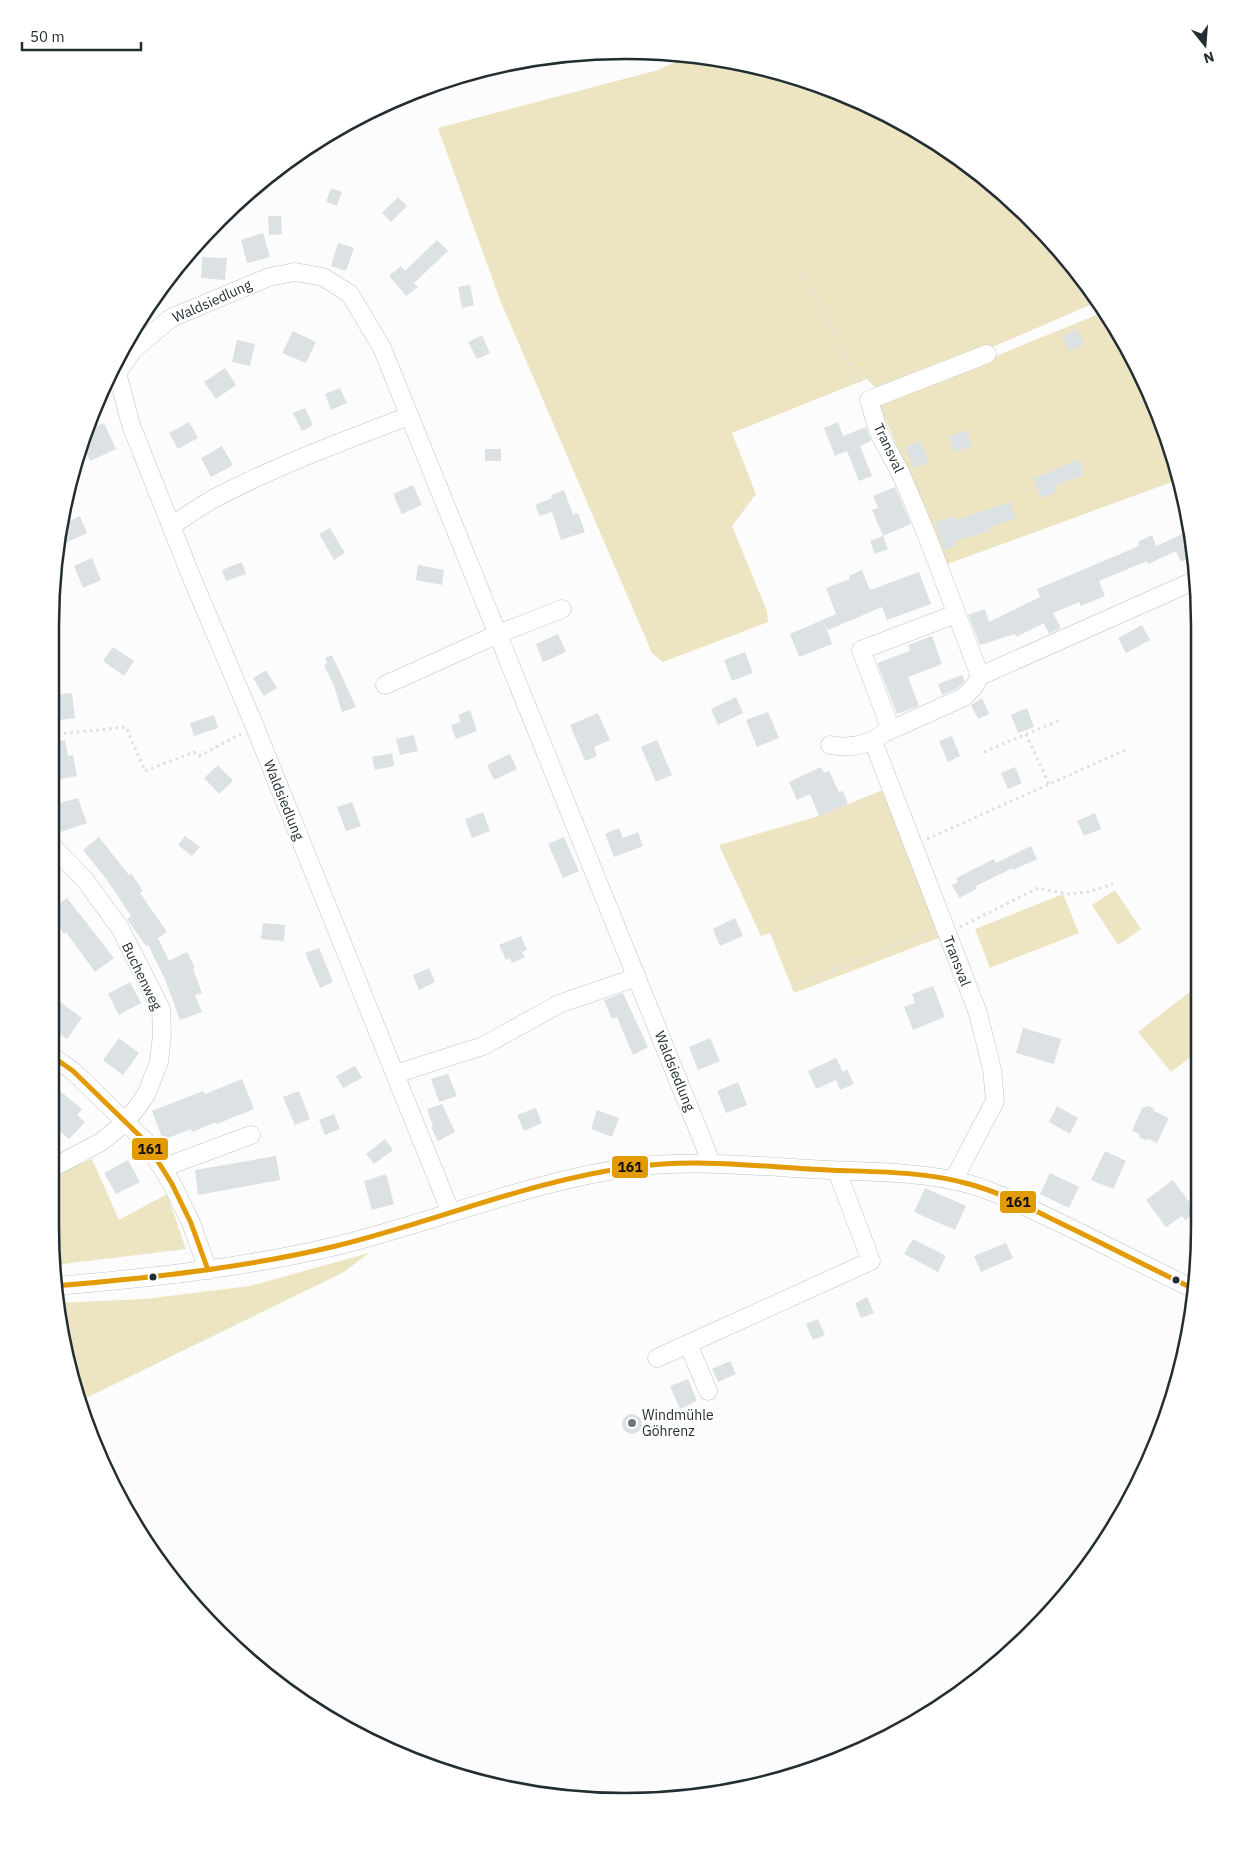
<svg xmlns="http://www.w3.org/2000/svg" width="1250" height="1852" viewBox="0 0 1250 1852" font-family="'IBM Plex Sans',sans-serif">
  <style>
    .green { fill: #ede4c2 }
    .building { fill: #dce1e4 }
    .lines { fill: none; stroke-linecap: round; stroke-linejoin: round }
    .minor-casing { stroke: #bec4c7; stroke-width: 19 }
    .path { stroke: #dedfdf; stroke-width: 3; stroke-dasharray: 2.5 4; stroke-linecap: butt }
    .minor { stroke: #fff; stroke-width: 18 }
    .bus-1-casing { stroke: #fff; stroke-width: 9 }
    .bus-1 { stroke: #e29a05; stroke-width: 5 }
    .bus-dot { fill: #232e33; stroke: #fff; stroke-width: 2 }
    .poi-dot { fill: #6f7679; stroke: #fff; stroke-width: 2 }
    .labels { text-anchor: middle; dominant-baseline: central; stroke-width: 4; stroke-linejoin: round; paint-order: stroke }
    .street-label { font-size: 14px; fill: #232e33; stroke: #fff }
    .poi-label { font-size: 14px; fill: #232e33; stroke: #fff; text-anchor: start }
    .rim { fill: none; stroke: #232e33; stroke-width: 2.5 }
    .line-badge { stroke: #fff; stroke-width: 2 }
    .pale-badge-label { font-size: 14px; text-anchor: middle; font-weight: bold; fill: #111 }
  </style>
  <rect width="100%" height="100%" fill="#fcfcfc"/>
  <path class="green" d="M689 56 737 61 845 94 944 147 1031 218 1099 301 882 395 867 379 732 433 756 494 732 526 767 611 768 622 663 662 652 653 500 300 438 128 658 70Z
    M1106 311 1156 405 1188 509 1172 482 945 565 911 477 878 404Z
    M885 789 941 937 794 993 770 933 761 936 719 845 819 816Z
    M1115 890 1141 929 1118 945 1092 905Z
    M1063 894 1079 933 990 968 975 929Z
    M1200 984V1050L1171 1072 1138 1032Z
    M92 1159 119 1220 167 1194 186 1249 55 1265 54 1175Z
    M369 1253 344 1272 78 1402 55 1303 144 1299 250 1286Z"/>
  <path class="building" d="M331 188 342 192 337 206 326 202Z
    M398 197 407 206 391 222 382 213Z
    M268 216H281L282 234 269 235Z
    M263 233 270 257 247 263 241 240Z
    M437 240 448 251 414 283 418 287 406 296 389 276 401 266 405 271Z
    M338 243 354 248 346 271 331 266Z
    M202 257 227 258 225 280 201 278Z
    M470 285 474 305 462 308 458 287Z
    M1077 329 1084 344 1069 351 1062 336Z
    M293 331 316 342 306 363 282 353Z
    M482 335 490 353 477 359 468 342Z
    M237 340 255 344 250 366 232 362Z
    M225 368 236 385 216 399 204 382Z
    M340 388 347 403 331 410 325 394Z
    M305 408 313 425 302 431 293 413Z
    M189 422 198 438 178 449 169 433Z
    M838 422 843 436 866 427 871 441 860 446 872 476 859 481 847 451 835 456 824 428Z
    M104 423 116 449 90 461 83 447 89 430Z
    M967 430 972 446 954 452 949 436Z
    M921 441 929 462 913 468 905 447Z
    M222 446 233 465 211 477 201 458Z
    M485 449H501V461H485Z
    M1079 459 1084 475 1053 486 1056 492 1041 498 1033 479Z
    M413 485 422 505 402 514 393 494Z
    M895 487 911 524 883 536 872 510 878 508 873 496Z
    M564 490 573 515 578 513 585 532 561 540 552 512 540 516 535 505 552 498 551 495Z
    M1010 502 1015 519 988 528 989 531 955 541 956 546 944 550 935 522 955 516 956 520Z
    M80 516 87 533 63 544 59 534 60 525Z
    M330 528 345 553 334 560 319 534Z
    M1191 530 1193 556 1181 562 1176 551 1148 564 1147 561 1099 581 1105 596 1081 606 1079 602 1053 613 1061 628 1049 634 1044 623 1016 637 1015 634 980 645 968 615 985 609 989 622 1040 597 1037 589 1139 546 1138 542 1152 535 1156 546Z
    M883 536 888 549 875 554 870 541Z
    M92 558 101 580 83 588 74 566Z
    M242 562 246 574 226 581 222 570Z
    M418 565 444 570 442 585 416 580Z
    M862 570 870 590 919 572 931 604 887 620 882 607 828 630 824 622 832 644 799 657 790 634 836 614 826 588 850 579 849 576Z
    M1142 625 1150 640 1126 653 1118 638Z
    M558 634 566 652 543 662 536 644Z
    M932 636 942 664 908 677 919 706 897 714 877 663 910 651 908 645Z
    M113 647 134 661 124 676 103 661Z
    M745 652 753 673 732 681 724 660Z
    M332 655 356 707 342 712 334 686 324 665 327 664 325 658Z
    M266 670 277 688 264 696 253 678Z
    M962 675 965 681 958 688 942 695 938 684Z
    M72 693 75 718 51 721V695Z
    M736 697 743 713 718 725 711 709Z
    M982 698 989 714 978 719 971 705Z
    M1027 708 1034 727 1018 733 1011 715Z
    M470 710 477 731 456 739 451 725 461 722 458 715Z
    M768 712 779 738 757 747 746 720Z
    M598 713 610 740 594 747 597 756 585 761 570 725Z
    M214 715 218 728 194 736 190 723Z
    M414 735 418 751 400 755 396 739Z
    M952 736 960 756 948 762 939 741Z
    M65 740 68 756 73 755 77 776 51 781V743Z
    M657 740 672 775 656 782 641 747Z
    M392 753 394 766 375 770 372 757Z
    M510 754 517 769 494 780 487 765Z
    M218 765 233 781 219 794 204 778Z
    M821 767 824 773 829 771 839 792 843 791 848 804 819 816 810 794 797 800 789 782Z
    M1015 767 1022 783 1008 789 1001 773Z
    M78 798 87 823 61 832 52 805Z
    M352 802 361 826 346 831 337 807Z
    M483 812 490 831 472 838 465 819Z
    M1095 813 1101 829 1084 836 1077 821Z
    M619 828 623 838 638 832 643 846 614 857 605 834Z
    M185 836 200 847 192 856 178 845Z
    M99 837 129 875 131 873 143 891 140 893 167 932 158 938 169 961 187 952 195 968 193 969 202 993 195 995 202 1012 180 1020 165 979 148 945 146 946 127 919 131 916 107 880 83 850Z
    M564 837 579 871 563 878 548 844Z
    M1031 846 1037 859 1013 870V868L976 886 977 889 959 898 952 885 958 882 956 878 994 859 996 863Z
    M67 898 114 958 95 972 66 932 64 934 52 917V909Z
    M735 918 743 936 720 946 713 929Z
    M263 923 285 925 284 941 261 939Z
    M521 936 527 950 522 952 525 957 512 963 510 958 506 960 499 945Z
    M319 948 333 982 320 988 305 953Z
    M429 968 435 982 419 990 413 975Z
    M130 982 141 1003 119 1015 108 994Z
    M933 986 945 1017 913 1030 904 1007 915 1003 912 994Z
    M623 993 648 1047 633 1055 617 1017 612 1019 604 1000Z
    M59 1001 82 1018 67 1039 53 1029V1009Z
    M1023 1028 1061 1039 1054 1064 1016 1053Z
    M119 1038 139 1053 123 1075 103 1060Z
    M710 1038 720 1061 698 1070 689 1047Z
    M836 1058 843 1072 847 1069 854 1084 840 1090 836 1080 816 1089 808 1071Z
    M355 1066 362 1078 343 1088 336 1076Z
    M448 1074 457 1096 439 1102 431 1079Z
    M242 1079 254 1109 217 1124 216 1122 192 1132 191 1129 163 1140 152 1111 203 1091 205 1094Z
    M738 1082 747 1105 726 1113 717 1091Z
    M60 1091 82 1109 77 1115 85 1122 69 1139 54 1126 53 1099Z
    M299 1091 310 1119 295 1125 283 1097Z
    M442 1104 455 1132 438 1141 431 1127 433 1126 427 1109Z
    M1057 1106 1078 1118 1070 1134 1049 1122Z
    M1148 1106 1153 1108 1154 1111 1169 1118 1157 1143 1149 1139 1146 1140 1140 1138 1139 1134 1132 1131 1142 1108Z
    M536 1108 542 1123 524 1131 517 1115Z
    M597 1110 619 1118 612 1137 591 1129Z
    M334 1114 340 1129 325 1135 319 1120Z
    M385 1139 393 1150 374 1164 366 1154Z
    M1105 1151 1126 1161 1113 1189 1091 1180Z
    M276 1156 280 1180 198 1195 195 1170Z
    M128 1160 140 1182 116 1194 104 1173Z
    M1050 1173 1079 1187 1069 1208 1040 1194Z
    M386 1174 394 1204 372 1210 364 1181Z
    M1173 1180 1197 1212 1185 1220 1182 1216 1166 1227 1146 1200Z
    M925 1188 966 1206 955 1230 914 1212Z
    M913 1239 946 1256 938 1272 904 1254Z
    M1006 1243 1013 1258 981 1272 974 1256Z
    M867 1297 874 1313 861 1318 855 1303Z
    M818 1319 825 1335 813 1340 806 1324Z
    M730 1361 736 1374 718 1382 712 1369Z
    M688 1379 697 1401 680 1409 670 1386Z
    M622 1424a10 10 0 1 1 20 0a10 10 0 1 1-20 0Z"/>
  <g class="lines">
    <g class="minor-casing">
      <path id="minor" d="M117 373 133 350 171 318 269 277 295 272 323 277 350 294 382 348 712 1164
        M117 373 131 425 191 576 255 727 451 1213
        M171 526C185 517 199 507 213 499 276 466 343 441 409 416
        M980 676 926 533 901 474 879 433 869 400 987 354
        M385 685 498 634 562 609
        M891 730 861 650 956 614
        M873 741 978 1013 992 1069 995 1101 953 1181
        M830 745C849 749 868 745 884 733L964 697 974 687 980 676 1196 580
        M52 846 85 880 120 928 161 1009 162 1035 159 1062 146 1095 126 1122 101 1142 54 1167
        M53 1057 73 1071 146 1142 172 1184 191 1223 208 1270
        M395 1074 483 1046 559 1004 637 977
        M162 1168 251 1135
        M55 1286C149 1278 243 1268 336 1246 435 1222 531 1181 633 1167 697 1159 764 1167 828 1170 874 1172 924 1172 969 1184 999 1193 1027 1207 1056 1221 1102 1243 1147 1267 1194 1289
        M688 1344 708 1391
        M657 1358 871 1261 837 1171"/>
    </g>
    <path class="path" d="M801 271 862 386
      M1026 734 1049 784
      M51 735 126 727 145 771 194 752 199 756 241 734
      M984 752 1060 720
      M927 839 1125 750
      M960 927 1038 888 1069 894 1088 892 1113 884
      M796 985 929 932"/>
    <use href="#minor" class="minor"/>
    <g class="bus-1-casing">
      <path id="bus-1" d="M53 1057 73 1071 146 1142 172 1184 191 1223 208 1270
        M55 1286C149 1278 244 1268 336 1246 435 1222 531 1180 633 1167 698 1158 763 1167 828 1170 875 1172 923 1171 969 1184 999 1192 1028 1207 1056 1221 1102 1243 1148 1267 1194 1289"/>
    </g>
    <use href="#bus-1" class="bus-1"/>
  </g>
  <g class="bus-dot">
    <circle cx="153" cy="1277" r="4.5"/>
    <circle cx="1176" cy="1280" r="4.5"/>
  </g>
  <circle class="poi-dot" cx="632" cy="1423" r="5"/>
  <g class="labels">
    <g class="street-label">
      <text transform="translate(212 301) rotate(-24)">Waldsiedlung</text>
      <text transform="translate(889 448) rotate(65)">Transval</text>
      <text transform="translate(284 800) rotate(68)">Waldsiedlung</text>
      <text transform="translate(957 961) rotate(69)">Transval</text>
      <text transform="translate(142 976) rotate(64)">Buchenweg</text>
      <text transform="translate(675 1071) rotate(68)">Waldsiedlung</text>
    </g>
    <g class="poi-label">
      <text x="642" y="1415">Windmühle<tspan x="642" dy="16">Göhrenz</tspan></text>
    </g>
  </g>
  <path d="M0 0H1250V1852H0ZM625 59H625A566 566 0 0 1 1191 625V1227A566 566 0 0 1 625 1793H625A566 566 0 0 1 59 1227V625A566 566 0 0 1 625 59Z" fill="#fff" fill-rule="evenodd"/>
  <path class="rim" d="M625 59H625A566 566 0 0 1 1191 625V1227A566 566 0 0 1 625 1793H625A566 566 0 0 1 59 1227V625A566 566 0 0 1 625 59Z"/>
  <g class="line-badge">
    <rect x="131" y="1137" width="38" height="24" rx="5" fill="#e29a05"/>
    <rect x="611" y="1155" width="38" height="24" rx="5" fill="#e29a05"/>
    <rect x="999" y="1190" width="38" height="24" rx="5" fill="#e29a05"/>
  </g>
  <g class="pale-badge-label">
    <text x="150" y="1154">161</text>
    <text x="630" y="1172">161</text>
    <text x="1018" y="1207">161</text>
  </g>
  <g transform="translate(1205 45) rotate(163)" stroke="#ffffff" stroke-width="4" paint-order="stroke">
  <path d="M0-4L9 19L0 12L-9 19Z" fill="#232e33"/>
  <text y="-8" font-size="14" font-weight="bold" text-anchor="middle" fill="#232e33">N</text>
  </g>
  <path d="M22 42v8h119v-8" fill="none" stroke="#232e33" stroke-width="2.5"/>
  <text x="30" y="42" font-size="15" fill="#232e33" stroke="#ffffff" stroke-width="4" paint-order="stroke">50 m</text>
</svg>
